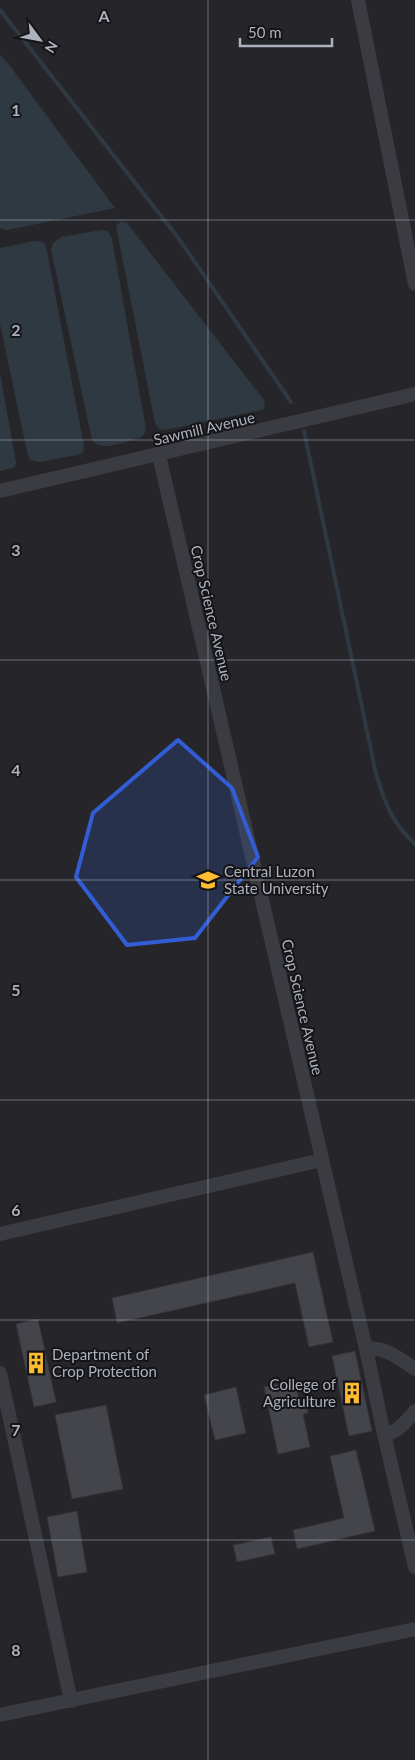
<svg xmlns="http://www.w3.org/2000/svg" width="415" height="1760" viewBox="0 0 415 1760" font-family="Lato,sans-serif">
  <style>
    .built { fill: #26262a }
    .water { fill: #2f3942 }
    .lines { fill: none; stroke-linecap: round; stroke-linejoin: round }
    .stream { stroke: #2f3942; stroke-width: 4 }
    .building { fill: #44454a; stroke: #343439 }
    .minor { stroke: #3b3c42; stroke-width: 14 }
    .marked { fill: #325dd4; fill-opacity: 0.2; stroke: #325dd4; stroke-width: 4; stroke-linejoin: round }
    .grid { fill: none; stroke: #acb1bd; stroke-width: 1; stroke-opacity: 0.55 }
    .labels { text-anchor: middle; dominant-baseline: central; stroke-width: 4; stroke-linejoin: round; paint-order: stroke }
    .street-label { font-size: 15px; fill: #acb1bd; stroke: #151518 }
    .poi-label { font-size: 15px; fill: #acb1bd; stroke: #151518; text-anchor: start }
    .grid-label { font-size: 16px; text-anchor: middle; font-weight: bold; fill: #acb1bd; stroke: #151518; stroke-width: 4; stroke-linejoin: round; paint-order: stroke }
  </style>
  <rect width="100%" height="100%" fill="#1a1a1d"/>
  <path class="built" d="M0 0H415V1760H0Z"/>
  <path class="water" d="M0 55 7 62 115 208 7 230 0 228Z
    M121 221 127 223 264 400 265 407 262 410 165 430 159 429 155 423 116 226Z
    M102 230 108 231 112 239 146 429 145 433 141 437C127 441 102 453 92 440L51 250 53 243 61 237Z
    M34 241 43 242 46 246 84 446 83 452 77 455 40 462 30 460 28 456 0 324V248Z
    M0 373 16 463 15 467 0 471Z"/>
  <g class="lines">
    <path class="stream" d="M0 10 179 239 291 402
      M304 431 376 774C385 803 392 823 415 844"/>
  </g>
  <path class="building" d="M313 1252 333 1342 309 1347 295 1283 117 1323 112 1298Z
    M38 1319 56 1402 34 1407 16 1324Z
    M355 1351 372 1431 349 1436 332 1356Z
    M295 1381 299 1400 305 1399 308 1413 303 1414 310 1447 278 1454 264 1387Z
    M236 1387 246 1433 215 1440 204 1395Z
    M106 1405 123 1489 72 1499 55 1415Z
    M356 1450 375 1531 297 1549 293 1530 344 1518 330 1456Z
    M77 1511 87 1572 58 1577 47 1517Z
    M271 1537 275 1554 237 1562 233 1545Z"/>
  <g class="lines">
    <path class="minor" d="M358 0 415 284
      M159 455 366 1349 384 1434 415 1567
      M0 491 415 394
      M0 1234 322 1160
      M366 1349C385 1346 400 1359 415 1369
      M0 1373 71 1701
      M384 1434C398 1433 406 1421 415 1411
      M0 1715 415 1629"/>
  </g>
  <path class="marked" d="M178 740 232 788 258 857 195 938 127 945 76 877 93 813Z"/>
  <path class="grid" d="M208 0V1760M0 220H415M0 440H415M0 660H415M0 880H415M0 1100H415M0 1320H415M0 1540H415"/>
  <defs>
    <g id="university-bare" transform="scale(1.725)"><path d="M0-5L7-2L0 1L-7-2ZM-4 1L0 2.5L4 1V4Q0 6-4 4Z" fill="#febc31" stroke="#151518" stroke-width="2.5" paint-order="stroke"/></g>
    <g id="building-bare" transform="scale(1.725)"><path d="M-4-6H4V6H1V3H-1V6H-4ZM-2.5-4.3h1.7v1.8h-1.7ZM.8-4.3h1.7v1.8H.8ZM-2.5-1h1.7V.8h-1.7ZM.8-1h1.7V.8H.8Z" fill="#febc31" stroke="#151518" stroke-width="2.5" paint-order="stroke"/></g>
  </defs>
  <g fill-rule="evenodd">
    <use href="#university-bare" x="208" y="880"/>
    <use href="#building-bare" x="36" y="1363"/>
    <use href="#building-bare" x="352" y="1393"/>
  </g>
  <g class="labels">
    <g class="street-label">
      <text transform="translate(204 428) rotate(-13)">Sawmill Avenue</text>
      <text transform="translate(212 613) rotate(77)">Crop Science Avenue</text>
      <text transform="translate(303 1007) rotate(77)">Crop Science Avenue</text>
    </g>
    <g class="poi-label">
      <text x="224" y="871">Central Luzon<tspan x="224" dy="17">State University</tspan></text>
      <text x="52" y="1354">Department of<tspan x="52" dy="17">Crop Protection</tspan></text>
      <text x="336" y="1384" text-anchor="end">College of<tspan x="336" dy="17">Agriculture</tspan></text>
    </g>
  </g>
  <g class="grid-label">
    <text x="104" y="22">A</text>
    <text x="16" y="116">1</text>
    <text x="16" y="336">2</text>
    <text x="16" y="556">3</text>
    <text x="16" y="776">4</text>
    <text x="16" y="996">5</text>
    <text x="16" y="1216">6</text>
    <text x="16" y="1436">7</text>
    <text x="16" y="1656">8</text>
  </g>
  <g transform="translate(40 40) rotate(122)" stroke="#151518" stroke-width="4" paint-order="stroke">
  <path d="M0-4L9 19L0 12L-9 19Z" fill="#acb1bd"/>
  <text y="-8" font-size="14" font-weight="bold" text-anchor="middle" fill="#acb1bd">N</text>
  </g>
  <path d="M240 38v8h92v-8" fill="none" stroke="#acb1bd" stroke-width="2.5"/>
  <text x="248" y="38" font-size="15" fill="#acb1bd" stroke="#151518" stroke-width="4" paint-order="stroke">50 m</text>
</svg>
